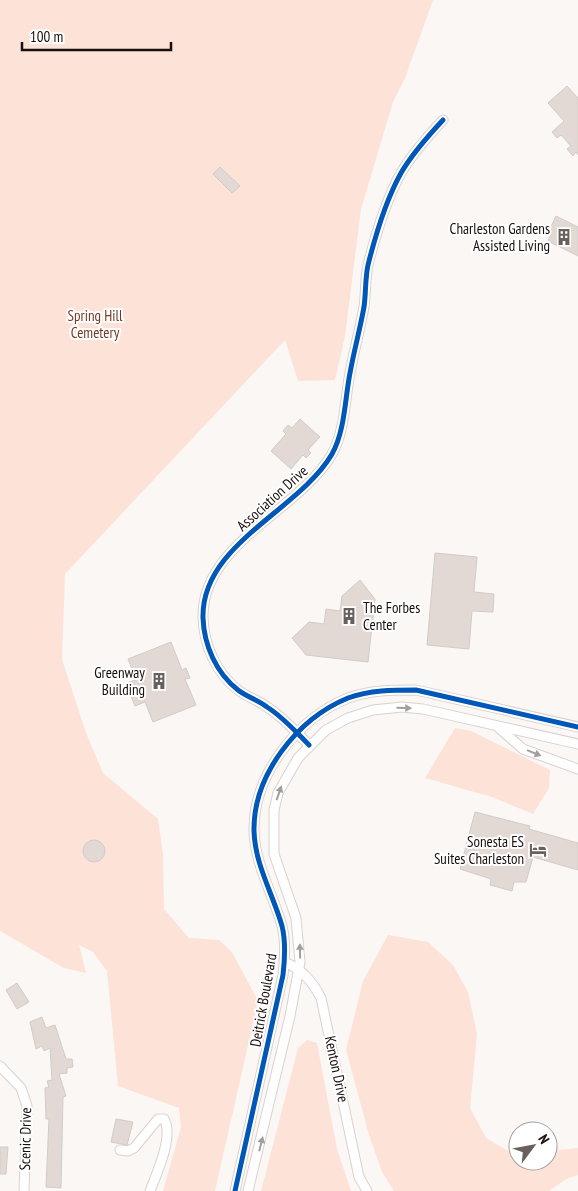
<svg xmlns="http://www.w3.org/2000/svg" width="578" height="1191" viewBox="0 0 578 1191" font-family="'PT Sans Narrow',sans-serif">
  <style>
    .green { fill: #fde2d8 }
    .building { fill: #e2d8d4; stroke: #d2ccc9 }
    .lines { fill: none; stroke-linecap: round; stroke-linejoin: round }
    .street-casing { stroke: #d9d2cf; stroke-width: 11 }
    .street { stroke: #fefefe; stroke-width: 9 }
    .cycleway-casing { stroke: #fff; stroke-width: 8 }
    .cycleway { stroke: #0057b8; stroke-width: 5 }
    .oneway { fill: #a29e9d }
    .labels { text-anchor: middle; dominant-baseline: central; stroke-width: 4; stroke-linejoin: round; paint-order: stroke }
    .poi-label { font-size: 15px; fill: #180e0b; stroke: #fff; text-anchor: end }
    .park-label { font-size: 15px; fill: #753a26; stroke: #fff }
    .street-label { font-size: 15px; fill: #180e0b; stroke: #fff }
  </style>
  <rect width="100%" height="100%" fill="#faf7f5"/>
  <path class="green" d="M0 0H433L405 78 393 102 361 209 345 336 335 380 298 381 285 340 65 574 62 659 86 733 103 773 158 819 163 854 164 909 189 938 219 940 232 952 258 1001 215 1191H163L181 1127 179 1108 118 1086 107 971 93 952 79 945 86 973 64 968 0 931Z
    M455 728 471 731 550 770 549 788 533 814 492 797 425 778Z
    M388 935 428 942 453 965 468 992 477 1034 470 1108 486 1138 513 1154 518 1153V1161H548V1151L578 1148V1175L566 1179 549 1191H394L382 1172 369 1135 346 1050 363 981Z
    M307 1040 317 1043 337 1149 351 1191H261L298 1048Z"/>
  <path class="building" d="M567 86 578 98V155L576 152 573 156 567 149 571 146 561 135 557 138 552 132 564 121 548 103Z
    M220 167 240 186 232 193 213 174Z
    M556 216 578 227V256L548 241 552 232 549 231Z
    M300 419 320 437 308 450 311 453 306 458 303 455 291 469 271 451 286 434 283 431 288 425 292 428Z
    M435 553 477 557 474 592 494 594 493 612 472 611 469 649 427 645Z
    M360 580 375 599 368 662 306 655 292 638 309 622 324 624 326 609 340 611 342 596Z
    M171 642 182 670 186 668 190 678 185 679 196 705 153 722 145 702 135 706 130 694 133 692 129 682 136 680 128 659Z
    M475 812 530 826 529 829 578 843V870L533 857 526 882H514L512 891 490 885 491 879 460 869Z
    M83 851a11 11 0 1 1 22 0a11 11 0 1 1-22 0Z
    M17 983 29 1002 17 1009 6 990Z
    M42 1017 46 1028 55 1025 66 1059H72L73 1067 67 1068V1073L59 1074 66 1096 63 1097 61 1188 46 1187 49 1119H46L45 1088 49 1087 47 1081 52 1080 50 1048 44 1051 42 1046 36 1049 30 1022Z
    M116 1119 133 1122 127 1145 111 1142Z
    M0 1147H8L6 1174H0Z"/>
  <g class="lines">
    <g class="street-casing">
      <path id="street" d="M499 728 523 749 578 769
        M309 745C296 732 283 717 267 707 258 700 247 697 238 690 216 673 204 645 203 618 201 544 299 511 332 454 345 431 345 398 350 373 354 351 360 329 364 307 366 293 365 279 368 265 375 237 387 198 401 173 412 154 428 136 443 120
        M284 962C302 969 312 981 321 998L359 1177 367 1191
        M0 1066 21 1088 27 1106 24 1191
        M120 1150 128 1151 134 1148 158 1119H164C174 1136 157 1173 150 1191
        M235 1191 283 975C285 958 286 942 282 926 273 894 255 865 254 831 253 775 297 719 348 698 370 690 393 690 416 690L578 727
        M248 1191 290 1016 300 962 296 918 274 854V810L278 793 298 758 326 730 348 718 373 710 402 707 423 709 578 744"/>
    </g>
    <use href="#street" class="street"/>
    <g class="cycleway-casing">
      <path id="cycleway" d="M309 745C296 732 283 717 267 707 258 700 247 697 238 690 216 673 204 645 203 618 201 544 299 511 332 454 345 431 345 398 350 373 354 351 360 329 364 307 366 293 365 279 368 265 375 237 387 198 401 173 412 154 428 136 443 120
        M235 1191 283 975C285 958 286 942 282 926 273 894 255 865 254 831 253 775 297 719 348 698 370 690 393 690 416 690L578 727"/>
    </g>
    <use href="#cycleway" class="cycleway"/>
  </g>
  <defs><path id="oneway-solid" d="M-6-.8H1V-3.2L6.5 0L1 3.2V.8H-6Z" transform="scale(1.25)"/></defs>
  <g class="oneway">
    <use href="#oneway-solid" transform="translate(404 708) rotate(1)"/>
    <use href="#oneway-solid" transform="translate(534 753) rotate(22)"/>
    <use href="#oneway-solid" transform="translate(279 793) rotate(-71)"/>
    <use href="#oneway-solid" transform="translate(300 951) rotate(-91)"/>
    <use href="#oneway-solid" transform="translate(261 1144) rotate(-76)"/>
  </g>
  <defs>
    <g id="building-bare" transform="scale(1.35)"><path d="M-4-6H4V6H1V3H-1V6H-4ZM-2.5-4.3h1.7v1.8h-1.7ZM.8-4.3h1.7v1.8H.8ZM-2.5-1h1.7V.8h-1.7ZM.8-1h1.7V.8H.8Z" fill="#67605d" stroke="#fff" stroke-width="2.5" paint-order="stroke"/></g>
    <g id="hotel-bare" transform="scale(1.35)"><path d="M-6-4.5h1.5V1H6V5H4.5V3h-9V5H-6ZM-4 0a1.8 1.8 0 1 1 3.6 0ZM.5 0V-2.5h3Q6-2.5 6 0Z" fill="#67605d" stroke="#fff" stroke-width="2.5" paint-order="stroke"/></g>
  </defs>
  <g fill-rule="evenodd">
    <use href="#building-bare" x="564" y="237"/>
    <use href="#building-bare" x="349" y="616"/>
    <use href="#building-bare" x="159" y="681"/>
    <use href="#hotel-bare" x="538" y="850"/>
  </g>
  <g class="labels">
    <g class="poi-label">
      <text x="550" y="228">Charleston Gardens<tspan x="550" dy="17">Assisted Living</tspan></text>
      <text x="363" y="607" text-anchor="start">The Forbes<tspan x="363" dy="17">Center</tspan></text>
      <text x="145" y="672">Greenway<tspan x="145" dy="17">Building</tspan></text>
      <text x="524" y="841">Sonesta ES<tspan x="524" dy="17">Suites Charleston</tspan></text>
    </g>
    <g class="park-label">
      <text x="95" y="315">Spring Hill<tspan x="95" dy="17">Cemetery</tspan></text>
    </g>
    <g class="street-label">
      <text transform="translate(272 498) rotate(-42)">Association Drive</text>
      <text transform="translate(263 1000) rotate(-80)">Deitrick Boulevard</text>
      <text transform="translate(337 1069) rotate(78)">Kenton Drive</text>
      <text transform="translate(25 1139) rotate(-89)">Scenic Drive</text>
    </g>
  </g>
  <g transform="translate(533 1146) rotate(58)"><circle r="24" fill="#ffffff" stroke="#a39f9d"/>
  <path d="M0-4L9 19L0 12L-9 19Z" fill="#67605d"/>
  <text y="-8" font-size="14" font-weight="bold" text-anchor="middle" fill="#180e0b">N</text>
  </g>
  <path d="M22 42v8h149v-8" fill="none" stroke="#180e0b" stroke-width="2.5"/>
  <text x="30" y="42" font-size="15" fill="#180e0b" stroke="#ffffff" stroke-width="4" paint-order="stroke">100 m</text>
</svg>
